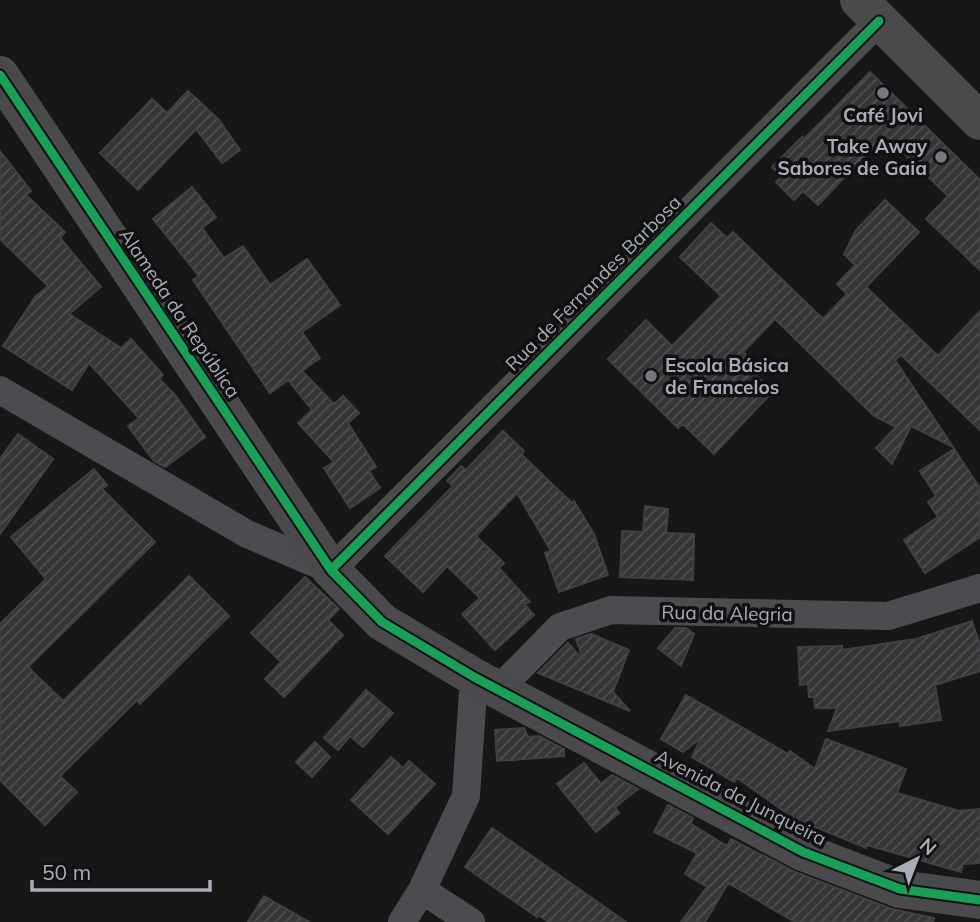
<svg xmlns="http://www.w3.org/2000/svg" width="980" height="922" viewBox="0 0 980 922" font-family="Mulish,sans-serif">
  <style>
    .building { fill: url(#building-hatch); stroke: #3f4043; stroke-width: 2 }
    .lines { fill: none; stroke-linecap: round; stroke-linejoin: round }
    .street { stroke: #4b4c4f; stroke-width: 28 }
    .secondary { stroke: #4a4a4d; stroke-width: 38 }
    .cycleway-casing { stroke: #111113; stroke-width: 13 }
    .cycleway { stroke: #1a9f57; stroke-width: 9 }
    .poi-dot { fill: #75787f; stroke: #111113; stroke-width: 2.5 }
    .labels { text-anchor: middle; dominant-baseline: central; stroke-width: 7; stroke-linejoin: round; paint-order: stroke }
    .poi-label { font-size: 19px; font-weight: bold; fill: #a8acb7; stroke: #111113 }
    .street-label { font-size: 19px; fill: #a8acb7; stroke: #111113 }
  </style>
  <defs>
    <pattern id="building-hatch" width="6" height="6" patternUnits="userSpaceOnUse" patternTransform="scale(1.75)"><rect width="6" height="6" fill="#353536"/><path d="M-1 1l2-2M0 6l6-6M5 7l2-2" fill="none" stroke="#4f5051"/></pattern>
  </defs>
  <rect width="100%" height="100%" fill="#171717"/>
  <path class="building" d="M870 72 980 180V270L926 219 948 196 885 135 818 205 803 191 794 200 776 182 781 177 772 167 802 137 804 139Z
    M188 91 219 120 240 150 222 163 196 129 138 190 100 153 152 99 167 113Z
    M0 151 31 191 26 195 65 232 60 238 101 287 69 314 121 348 131 339 163 375 159 379 175 395 205 437 165 467 154 461 128 426 139 418 89 363 72 390 3 346 35 297 48 286 0 239Z
    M192 187 216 217 202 228 224 258 243 246 270 285 307 259 340 305 302 332 320 358 302 371 334 404 343 396 359 413 348 423 376 467 369 471 380 488 350 508 324 468 334 462 298 423 312 410 288 380 270 393 193 280 199 276 153 219Z
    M885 200 919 232 866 287 938 356 980 311V430L901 355 895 360 953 447 911 426 892 464 876 448 896 427 874 416 775 319 743 352 762 370 756 375 773 391 714 454 683 424 678 428 608 359 646 320 672 346 721 296 680 257 711 223 727 238 733 232 823 319 847 294 837 284 855 265 844 254 856 230Z
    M503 431 524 451 521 454 572 503 574 501 594 534 608 575 559 592 545 553 551 551 517 493 476 536 504 563 499 568 530 602 524 604 534 615 495 650 462 614 480 598 447 566 423 592 385 556 453 486 447 481 461 466 466 470Z
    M18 434 53 459 0 534V459Z
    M954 449 980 488V537L925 573 904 540 938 517 928 502 936 496 920 471Z
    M94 469 107 485 102 489 155 542 28 667 63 701 189 576 229 616 140 704 137 700 60 776 77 792 45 825 0 780V624L46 579 11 537Z
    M645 506 668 509 666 533 694 534 693 580 620 577 622 531 643 532Z
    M305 577 339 609 328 620 343 635 284 697 265 679 281 662 251 633Z
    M972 621 980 645V671L935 685 941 720 900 726V721L828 731 837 708H815L814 697H809L808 684 800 685 798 647 842 646V650L916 639Z
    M675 628H686L694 634 681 666 658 648Z
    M591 634 629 650 613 692 630 711 538 673 568 643 583 660 576 639Z
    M366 690 393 713 363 747 350 736 338 750 324 738Z
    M686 695 788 754 790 751 815 769 826 739 906 769 897 793 959 811 980 809V863L963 864 961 872 867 845 866 848 794 818 737 778 734 782 692 757 701 738 683 752 661 739Z
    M524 728 528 737 539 736 564 749V756L497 761 495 730Z
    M315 742 330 757 312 777 296 762Z
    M391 757 403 768 409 761 435 784 388 834 351 800Z
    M584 763 601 784 612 775 638 789 615 807 619 813 596 832 557 784Z
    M668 805 693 818 691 824 727 846 731 839 795 872 892 909 934 918 933 922H795L728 883 705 922H681L707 887 685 874 697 853 654 832Z
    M492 828 626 922H549L538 915 537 917 465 867Z
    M264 896 309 922H248Z"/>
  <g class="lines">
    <path class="street" d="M0 390 247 534 331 570 879 21
      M499 689 560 627 611 610 888 616 980 588
      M422 890 471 922
      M402 922 422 890 466 796 474 677"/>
    <path class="secondary" d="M859 0 980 121
      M0 75 331 570 382 622 474 677 803 852 900 889 980 900"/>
    <g class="cycleway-casing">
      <path id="cycleway" d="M0 75 331 570 382 622 474 677 803 852 900 889 980 900
        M331 570 879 21"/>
    </g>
    <use href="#cycleway" class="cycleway"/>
  </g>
  <g class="poi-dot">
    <circle cx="883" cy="93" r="7"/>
    <circle cx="941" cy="157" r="7"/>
    <circle cx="651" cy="376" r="7"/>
  </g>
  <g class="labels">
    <g class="poi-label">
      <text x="883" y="115">Café Jovi</text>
      <text x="927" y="146" text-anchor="end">Take Away<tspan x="927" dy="22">Sabores de Gaia</tspan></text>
      <text x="665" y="365" text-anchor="start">Escola Básica<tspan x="665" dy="22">de Francelos</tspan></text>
    </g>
    <g class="street-label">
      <text transform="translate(593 283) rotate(-45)">Rua de Fernandes Barbosa</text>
      <text transform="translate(180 313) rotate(56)">Alameda da República</text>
      <text transform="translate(727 613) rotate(1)">Rua da Alegria</text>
      <text transform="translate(741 797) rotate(27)">Avenida da Junqueira</text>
    </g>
  </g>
  <g transform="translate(917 859) rotate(42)" stroke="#111113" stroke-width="5" paint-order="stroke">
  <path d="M0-5L12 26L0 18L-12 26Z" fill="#a8acb7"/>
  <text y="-10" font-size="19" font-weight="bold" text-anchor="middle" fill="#a8acb7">N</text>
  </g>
  <path d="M32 880v10h178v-10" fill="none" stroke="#a8acb7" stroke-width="3.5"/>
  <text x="42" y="880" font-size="21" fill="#a8acb7" stroke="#111113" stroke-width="5" paint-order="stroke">50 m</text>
</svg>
